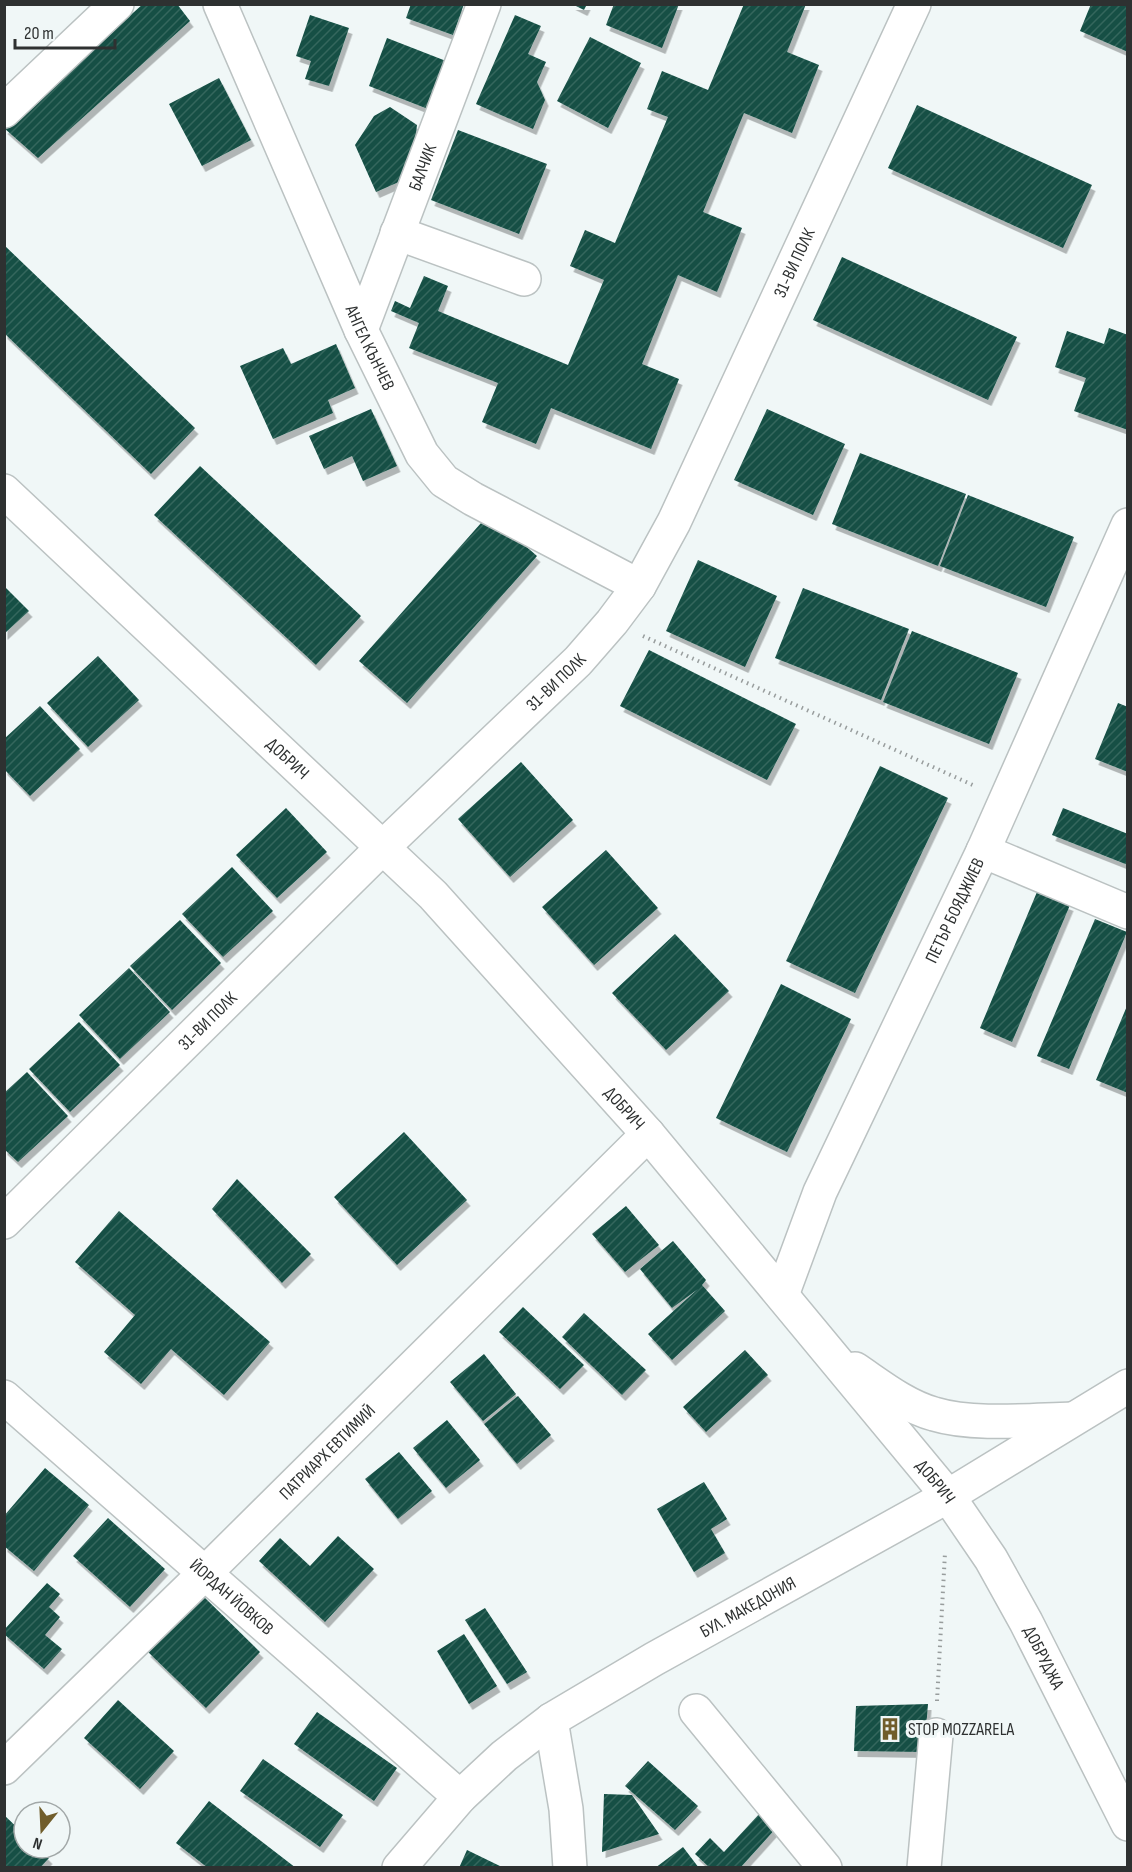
<svg xmlns="http://www.w3.org/2000/svg" width="1132" height="1872" viewBox="0 0 1132 1872" font-family="'Sofia Sans Condensed',sans-serif">
  <style>
    .building { fill: url(#building-hatch); filter: url(#shadow) }
    .lines { fill: none; stroke-linecap: round; stroke-linejoin: round }
    .minor-casing { stroke: #bbc2c2; stroke-width: 36 }
    .path { stroke: #989d9d; stroke-width: 4; stroke-dasharray: 1.5 4.5; stroke-linecap: butt }
    .minor { stroke: #fff; stroke-width: 33 }
    .labels { text-anchor: middle; dominant-baseline: central; stroke-width: 6; stroke-linejoin: round; paint-order: stroke }
    .street-label { font-size: 18px; fill: #2e3131; stroke: #f0f7f7 }
    .poi-label { font-size: 18px; fill: #2e3131; stroke: #f0f7f7; text-anchor: start }
  </style>
  <defs>
    <pattern id="building-hatch" width="6" height="6" patternUnits="userSpaceOnUse" patternTransform="scale(1.5)"><rect width="6" height="6" fill="#134f44"/><path d="M-1 1l2-2M0 6l6-6M5 7l2-2" fill="none" stroke="#36665d"/></pattern>
    <filter id="shadow"><feDropShadow dx="3.5" dy="6" stdDeviation="0" flood-color="#0004"/></filter>
  </defs>
  <rect width="100%" height="100%" fill="#f0f7f7"/>
  <path class="building" d="M143 4H177L190 21 38 158 4 128Z
    M411 4 423 6 464 4 453 35 406 18Z
    M572 4H587L584 10Z
    M614 4H679L662 48 606 25Z
    M744 4H806L787 52 819 65 792 133 744 113 703 212 742 228 717 292 678 275 642 364 679 379 651 449 551 408 536 444 482 422 498 383 409 348 419 323 391 311 395 301 410 308 424 276 448 286 438 311 568 365 604 280 570 266 585 230 615 243 668 117 647 109 662 71 708 90Z
    M1091 4H1128V52L1080 31Z
    M310 15 349 28 329 86 305 79 311 61 296 56Z
    M515 15 541 26 528 54 546 62 537 82 545 100 533 129 476 104Z
    M590 37 641 63 608 128 557 101Z
    M387 38 446 61 428 109 369 86Z
    M219 78 251 140 202 166 169 104Z
    M917 105 1092 185 1063 248 888 168Z
    M390 107 417 125 410 177 376 192 355 145 374 116Z
    M458 130 547 164 519 234 431 200Z
    M4 245 195 428 151 474 4 333Z
    M842 257 1017 337 988 400 813 320Z
    M1109 328 1128 335V430L1074 411 1086 378 1055 367 1067 331 1104 344Z
    M336 344 355 388 328 400 333 413 273 439 240 366 283 348 291 364Z
    M371 409 397 466 363 481 352 456 324 469 309 436Z
    M767 409 845 444 813 515 734 480Z
    M860 453 966 494 938 566 832 524Z
    M200 466 361 616 316 665 154 515Z
    M968 495 1074 537 1046 607 940 566Z
    M489 514 537 556 407 703 359 661Z
    M698 560 777 596 745 667 666 631Z
    M4 586 29 611 4 634Z
    M803 588 909 629 881 700 775 658Z
    M912 631 1018 673 989 744 883 702Z
    M649 650 796 724 767 780 620 706Z
    M98 656 139 700 88 747 47 703Z
    M1118 703 1128 707V772L1095 759Z
    M40 706 80 749 30 796 4 769V739Z
    M521 762 573 820 510 877 458 819Z
    M880 766 948 798 855 993 786 961Z
    M286 808 327 852 277 898 236 855Z
    M1063 808 1128 834V865L1052 835Z
    M606 850 658 908 594 965 542 907Z
    M232 867 273 911 223 957 182 914Z
    M1037 892 1070 905 1012 1042 980 1028Z
    M1095 919 1127 932 1069 1069 1037 1056Z
    M180 920 221 963 172 1010 130 966Z
    M675 934 729 991 666 1050 612 993Z
    M129 968 170 1012 120 1059 79 1015Z
    M781 984 851 1019 787 1152 716 1118Z
    M1127 1006H1128V1093L1096 1080Z
    M79 1022 120 1065 70 1112 29 1069Z
    M27 1072 68 1116 18 1162 4 1149V1093Z
    M404 1132 467 1200 397 1265 334 1197Z
    M237 1179 311 1254 282 1283 212 1209Z
    M626 1206 659 1245 625 1272 592 1234Z
    M119 1211 270 1342 224 1395 171 1349 141 1384 104 1352 135 1315 75 1262Z
    M673 1241 706 1280 702 1285 725 1311 672 1360 648 1334 698 1289 672 1308 640 1269Z
    M523 1307 584 1365 560 1389 499 1332Z
    M584 1313 646 1370 622 1395 562 1337Z
    M745 1350 768 1375 706 1432 683 1407Z
    M484 1354 516 1394 483 1421 450 1382Z
    M518 1396 551 1435 517 1464 484 1424Z
    M447 1420 480 1460 446 1488 413 1448Z
    M399 1452 432 1491 398 1519 365 1479Z
    M45 1468 89 1505 34 1571 4 1546V1516Z
    M704 1482 727 1519 711 1529 725 1553 694 1572 657 1509Z
    M108 1518 165 1569 130 1607 73 1556Z
    M338 1536 374 1569 325 1622 259 1561 280 1538 310 1566Z
    M47 1583 60 1594 49 1607 60 1617 45 1635 62 1649 44 1669 4 1634V1630Z
    M202 1595 260 1652 206 1708 147 1651Z
    M485 1608 527 1672 507 1684 465 1620Z
    M464 1634 497 1686 469 1704 437 1651Z
    M118 1700 174 1751 140 1789 84 1738Z
    M928 1704 924 1752 854 1751 856 1706Z
    M317 1712 397 1768 374 1801 294 1744Z
    M263 1759 343 1815 320 1847 240 1791Z
    M648 1761 698 1806 675 1830 625 1786Z
    M604 1794 632 1795 659 1834 602 1852Z
    M209 1801 296 1868H208L176 1843Z
    M761 1812 777 1827 740 1868H710L695 1854 710 1838 724 1852Z
    M4 1815 24 1834V1848H39L49 1858 40 1868H4Z
    M683 1847 699 1868H655Z
    M467 1850 504 1868H459Z"/>
  <g class="lines">
    <g class="minor-casing">
      <g id="minor">
        <path id="s1" d="M220 4 361 330 422 454 444 481 473 499 639 586"/>
        <path d="M4 111 117 4"/>
        <path d="M397 233 524 279"/>
        <path id="s2" d="M361 330 484 4"/>
        <path id="s3" d="M4 491 433 895 648 1134 948 1496 991 1559 1026 1622 1128 1824"/>
        <path d="M983 851 1128 912"/>
        <path id="s4" d="M4 1222 383 847 578 661 612 622 639 586 674 522 914 4"/>
        <path id="s5" d="M782 1295 820 1192 983 851 1128 525"/>
        <path d="M855 1369C879 1385 905 1406 934 1414 973 1426 1031 1420 1072 1419"/>
        <path id="s6" d="M4 1397 460 1797"/>
        <path d="M696 1711 825 1868"/>
        <path d="M551 1720 566 1809 570 1868"/>
        <path id="s7" d="M4 1768 205 1573 648 1134"/>
        <path id="s8" d="M399 1868 460 1797 504 1756 551 1720 654 1659 948 1496 1128 1386"/>
        <path d="M924 1868 936 1735"/>
      </g>
    </g>
    <path class="path" d="M643 636 975 786
      M937 1701 945 1553"/>
    <use href="#minor" class="minor"/>
  </g>
  <defs>
    <g id="building-bare" transform="scale(1.8)"><path d="M-4-6H4V6H1V3H-1V6H-4ZM-2.5-4.3h1.7v1.8h-1.7ZM.8-4.3h1.7v1.8H.8ZM-2.5-1h1.7V.8h-1.7ZM.8-1h1.7V.8H.8Z" fill="#705d2b" stroke="#f0f7f7" stroke-width="2.5" paint-order="stroke"/></g>
  </defs>
  <g fill-rule="evenodd">
    <use href="#building-bare" x="890" y="1729"/>
  </g>
  <g class="labels">
    <g class="street-label">
      <text stroke="none"><textPath href="#s2" startOffset="174">БАЛЧИК</textPath></text>
      <text stroke="none"><textPath href="#s4" startOffset="1258">31-ВИ ПОЛК</textPath></text>
      <text stroke="none"><textPath href="#s1" startOffset="375">АНГЕЛ КЪНЧЕВ</textPath></text>
      <text stroke="none"><textPath href="#s4" startOffset="772">31-ВИ ПОЛК</textPath></text>
      <text stroke="none"><textPath href="#s3" startOffset="390">ДОБРИЧ</textPath></text>
      <text stroke="none"><textPath href="#s5" startOffset="422">ПЕТЪР БОЯДЖИЕВ</textPath></text>
      <text stroke="none"><textPath href="#s4" startOffset="286">31-ВИ ПОЛК</textPath></text>
      <text stroke="none"><textPath href="#s3" startOffset="876">ДОБРИЧ</textPath></text>
      <text stroke="none"><textPath href="#s7" startOffset="452">ПАТРИАРХ ЕВТИМИЙ</textPath></text>
      <text stroke="none"><textPath href="#s3" startOffset="1362">ДОБРИЧ</textPath></text>
      <text stroke="none"><textPath href="#s6" startOffset="303">ЙОРДАН ЙОВКОВ</textPath></text>
      <text stroke="none"><textPath href="#s8" startOffset="440">БУЛ. МАКЕДОНИЯ</textPath></text>
      <text stroke="none"><textPath href="#s3" startOffset="1569">ДОБРУДЖА</textPath></text>
    </g>
    <g class="poi-label">
      <text x="908" y="1729">STOP MOZZARELA</text>
    </g>
  </g>
  <rect width="1132" height="1872" fill="none" stroke="#2e3131" stroke-width="12"/>
  <g transform="translate(42 1830) rotate(198)"><circle r="28" fill="#f0f7f7" stroke="#a2a8a8" stroke-width="1.5"/>
  <path d="M0-4.5L10 22L0 15L-10 22Z" fill="#705d2b"/>
  <text y="-9" font-size="16" font-weight="bold" text-anchor="middle" fill="#2e3131">N</text>
  </g>
  <path d="M15 39v9h100v-9" fill="none" stroke="#2e3131" stroke-width="3"/>
  <text x="24" y="39" font-size="18" fill="#2e3131" stroke="#f0f7f7" stroke-width="4.5" paint-order="stroke">20 m</text>
</svg>
